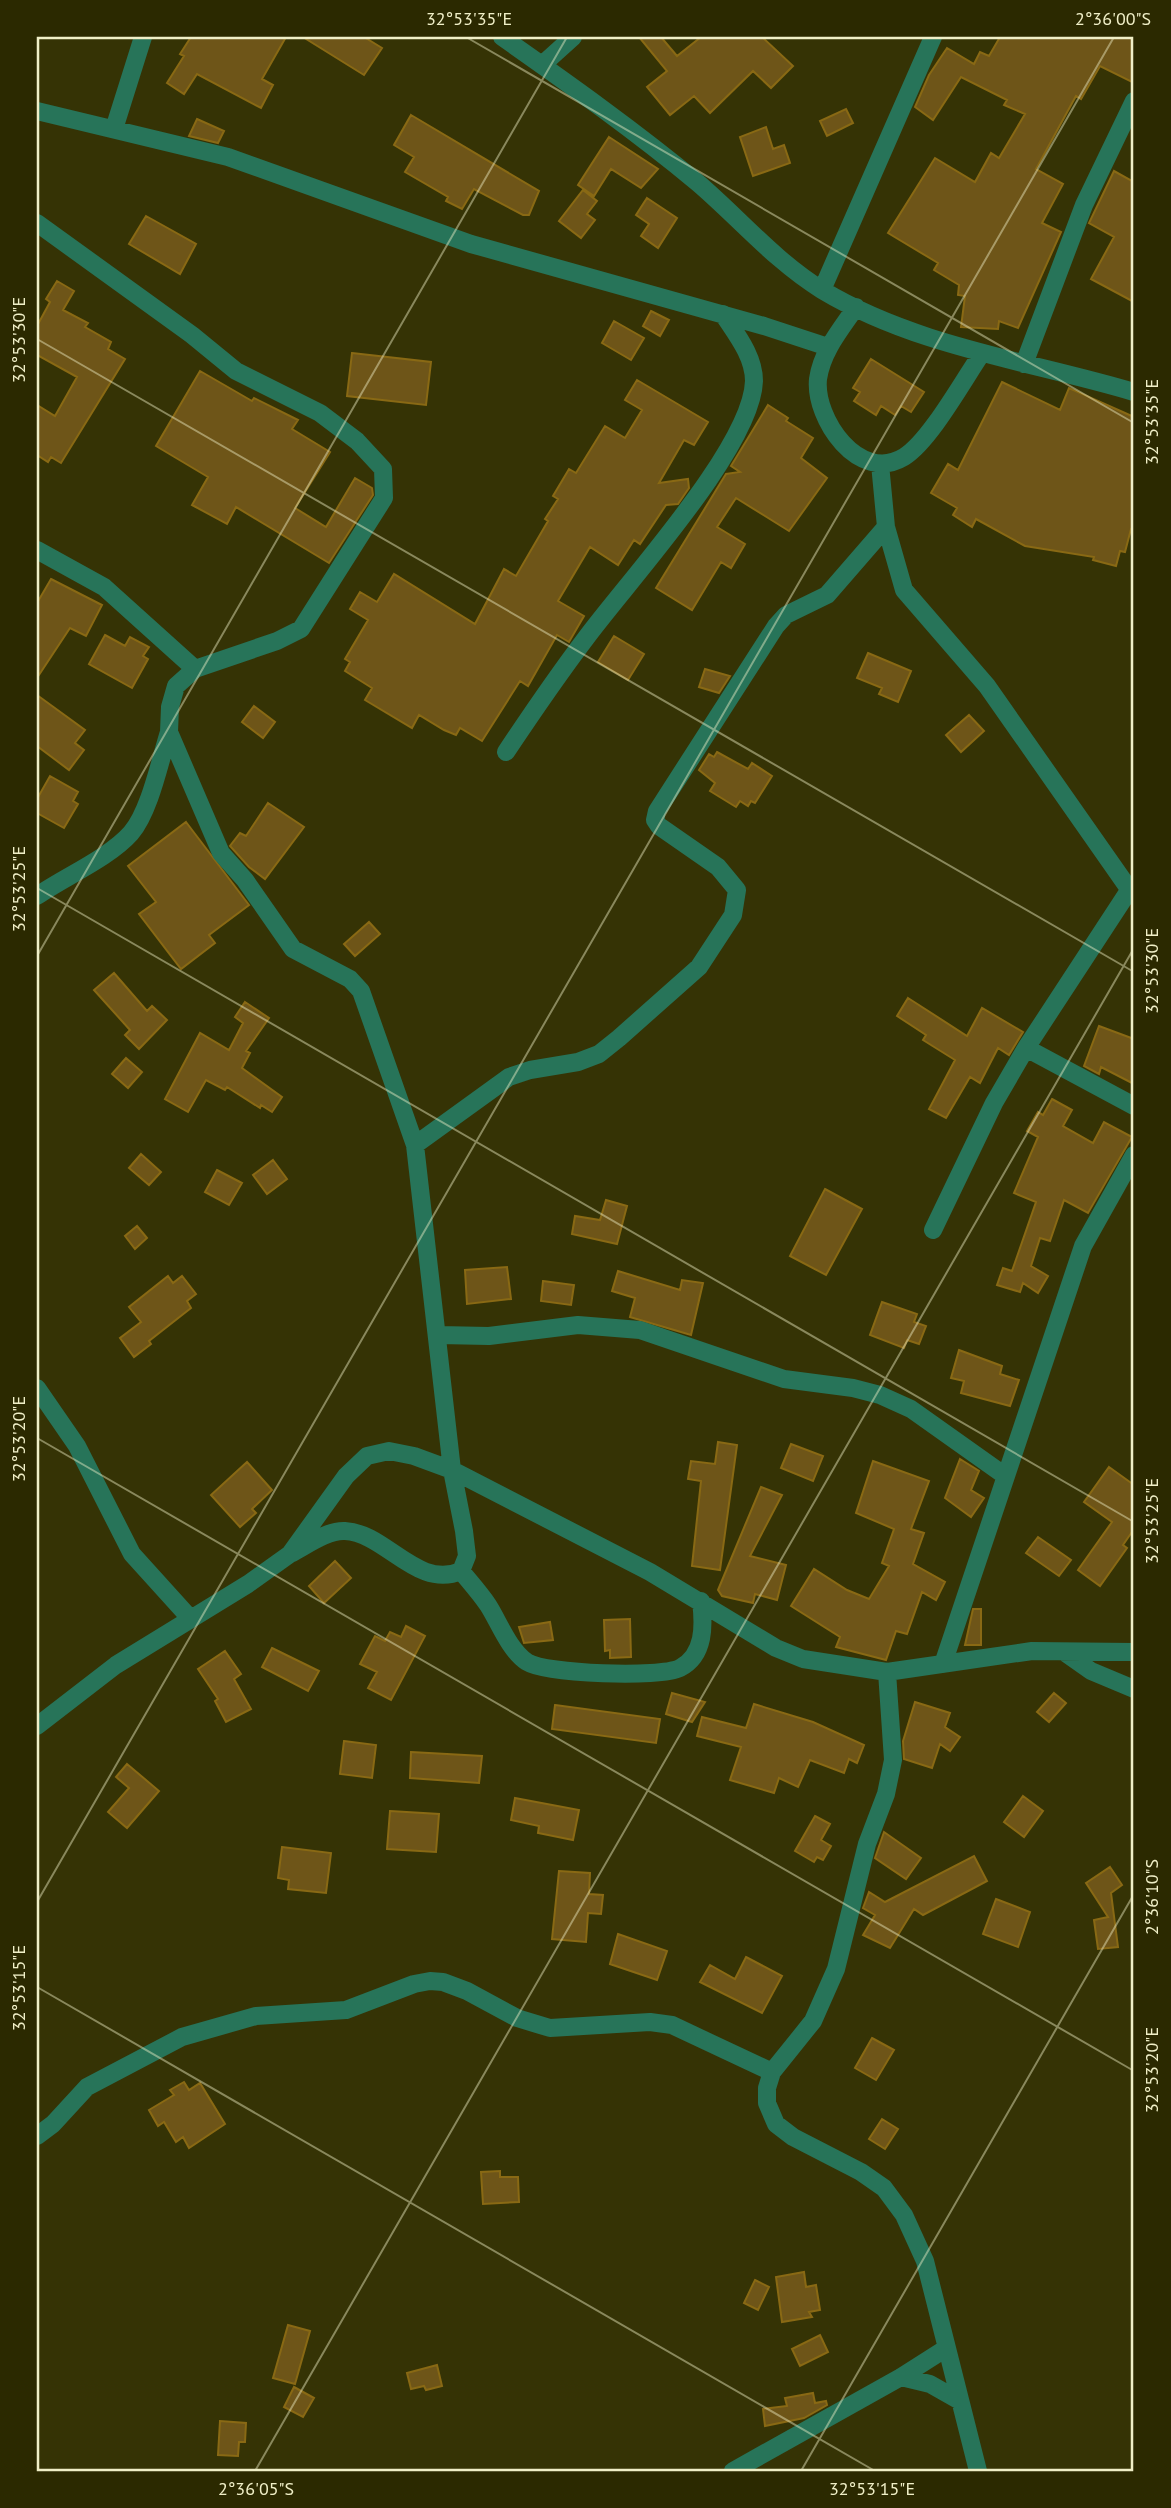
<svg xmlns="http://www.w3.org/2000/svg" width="1171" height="2508" viewBox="0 0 1171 2508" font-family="'PT Sans',sans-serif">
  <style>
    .building { fill: #6e5518; stroke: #896914; stroke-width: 2 }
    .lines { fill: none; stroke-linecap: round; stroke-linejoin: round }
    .minor { stroke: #277459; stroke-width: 18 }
    .ticks { fill: none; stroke: #f0efc7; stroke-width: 2; stroke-opacity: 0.45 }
    .neatline { fill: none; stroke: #f0efc7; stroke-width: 2.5 }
    .ticks-label { font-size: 18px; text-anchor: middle; fill: #f0efc7 }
  </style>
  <rect width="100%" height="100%" fill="#353305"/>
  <path class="building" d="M191 37H286L262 79 273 85 261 108 197 74 184 94 167 83 184 56 180 54Z
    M303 37H364L382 48 364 75Z
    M639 37H661L677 56 701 37H762L793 66 771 88 753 71 710 113 694 96 670 115 647 87 667 71Z
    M1000 37H1134V83L1100 66 1081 99 1076 96 1036 169 1063 184 1042 223 1061 232 1018 328 999 321 998 329 961 327 965 296 958 295 959 285 934 270 938 263 888 233 935 158 975 182 991 153 999 158 1025 114 1004 105 1007 100 961 77 933 120 915 107 929 75 947 48 974 64 980 52 989 56Z
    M846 109 853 123 827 136 820 121Z
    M411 115 539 191 529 215H523L474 189 462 209 446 201 448 197 405 172 414 157 394 145Z
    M197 119 224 131 218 143 189 136Z
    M766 127 773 149 784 145 790 163 753 176 740 137Z
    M609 137 658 169 641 188 611 169 594 196 578 185Z
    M1114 171 1134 182V302L1091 279 1114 237 1089 223Z
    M583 190 597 201 587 214 595 220 581 238 559 221Z
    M647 198 677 218 658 248 641 236 649 224 636 215Z
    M146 216 196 244 180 274 129 244Z
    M57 281 74 291 63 310 88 323 85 327 111 342 108 349 125 359 61 463 51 457 48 462 37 455V405L55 416 77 377 37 355V326L50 302 46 299Z
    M651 311 669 320 660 336 643 326Z
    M614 321 644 338 631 360 602 343Z
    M352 353 431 362 426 405 347 396Z
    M871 359 924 392 911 412 901 406 895 415 881 406 876 415 854 401 860 392 853 388Z
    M200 371 252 401 254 398 298 420 292 429 330 452 295 508 326 527 355 478 372 488 373 495 329 563 236 507 227 524 192 505 208 477 156 446Z
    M637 380 708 422 694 445 684 440 659 483 688 479 689 488 678 504 666 505 640 544 634 540 618 565 590 547 558 601 584 616 569 642 557 635 528 686 520 681 482 741 460 728 456 735 444 730 419 715 412 728 365 700 372 688 345 671 350 662 345 659 368 620 350 609 360 592 377 602 394 574 475 624 504 569 516 576 548 521 545 519 558 499 553 496 569 469 576 473 605 426 625 438 642 410 625 400Z
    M1002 382 1060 410 1069 388 1134 417V530L1131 529 1125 552 1120 551 1116 566 1093 560 1094 557 1025 546 976 519 972 527 953 515 957 508 931 493 948 464 958 470Z
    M768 405 788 418 786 421 813 438 801 458 827 478 789 531 736 498 717 527 745 544 731 568 721 562 692 610 656 588 726 474 740 472 731 466Z
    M51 579 102 605 86 636 70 628 37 678V603Z
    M105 635 125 646 130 637 149 647 143 656 148 659 132 688 89 664Z
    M614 636 644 654 628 680 598 662Z
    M868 653 911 671 898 702 879 694 882 688 857 678Z
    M705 669 730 676 719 693 699 687Z
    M37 695 85 730 75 743 84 750 69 770 37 746Z
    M254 706 275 722 263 738 242 722Z
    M969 715 984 731 961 752 946 735Z
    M717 752 748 769 752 763 772 776 755 803 751 801 748 806 740 801 736 807 710 791 715 783 699 770 709 754 714 757Z
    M50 776 78 792 73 801 78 804 64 828 37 813V799Z
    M268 803 304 827 265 879 249 867 230 846 240 833 246 836Z
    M186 822 249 905 209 935 215 943 181 969 139 914 156 902 128 866Z
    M369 922 380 934 355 956 344 944Z
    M114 973 147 1011 152 1006 167 1020 139 1049 125 1035 130 1030 94 990Z
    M908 998 967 1036 982 1008 1023 1032 1009 1055 998 1048 980 1083 970 1077 946 1118 929 1109 955 1060 923 1040 926 1035 897 1016Z
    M245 1002 269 1018 246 1051 250 1053 242 1068 282 1097 272 1112 261 1105 260 1108 227 1087 225 1090 206 1080 188 1112 165 1099 200 1033 229 1050 243 1023 235 1017Z
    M1099 1026 1134 1039V1084L1101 1067 1099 1074 1084 1066Z
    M126 1058 142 1072 128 1088 112 1074Z
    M1052 1099 1072 1110 1063 1126 1093 1143 1104 1122 1132 1137 1088 1213 1064 1200 1050 1241 1040 1238 1031 1266 1048 1276 1038 1293 1023 1283 1020 1292 997 1285 1003 1268 1012 1271 1036 1202 1014 1193 1038 1137 1027 1131 1038 1112 1043 1115Z
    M141 1154 161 1172 149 1185 129 1168Z
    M273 1160 287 1179 267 1194 253 1175Z
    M217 1170 242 1183 229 1205 205 1192Z
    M825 1189 862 1209 826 1275 790 1256Z
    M606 1200 627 1206 617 1244 572 1234 575 1216 600 1220Z
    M137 1226 147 1238 135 1249 125 1236Z
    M507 1267 511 1299 467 1304 465 1270Z
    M618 1271 680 1290 682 1280 703 1283 691 1335 630 1317 635 1298 612 1291Z
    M168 1276 173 1283 182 1276 196 1294 187 1301 191 1308 149 1341 151 1344 134 1357 120 1338 141 1322 129 1307Z
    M543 1281 574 1285 571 1305 541 1301Z
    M882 1302 917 1314 914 1322 926 1326 919 1344 907 1340 904 1348 870 1335Z
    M959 1350 1002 1366 1000 1374 1019 1380 1010 1406 961 1393 964 1381 951 1378Z
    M718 1442 737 1445 720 1570 692 1566 701 1481 688 1479 691 1461 715 1464Z
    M791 1444 823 1456 813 1481 781 1468Z
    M960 1459 979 1471 971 1490 984 1498 971 1517 945 1498Z
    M873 1461 929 1481 911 1529 924 1533 913 1564 945 1582 936 1600 922 1592 907 1634 896 1631 886 1660 836 1647 840 1637 791 1606 814 1569 847 1590 869 1599 889 1566 882 1563 894 1529 856 1513Z
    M247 1462 272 1490 252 1509 256 1513 240 1527 211 1495Z
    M1109 1467 1134 1485V1529L1123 1545 1127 1548 1100 1586 1078 1570 1112 1522 1084 1502Z
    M761 1487 782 1495 750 1556 786 1565 777 1600 755 1594 753 1603 722 1596 718 1590Z
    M1038 1537 1071 1560 1059 1576 1026 1553Z
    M335 1561 351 1578 324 1603 309 1586Z
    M973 1609H981V1645H965Z
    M630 1619 631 1657 610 1658V1650L605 1651 604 1620Z
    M550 1622 553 1640 524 1643 519 1627Z
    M406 1626 425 1636 391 1700 368 1688 377 1672 360 1664 375 1636 385 1641 390 1632 401 1637Z
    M272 1648 319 1671 308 1691 262 1667Z
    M225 1651 241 1674 234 1679 251 1709 226 1722 215 1701 218 1699 198 1669Z
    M672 1693 705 1702 692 1722 666 1714Z
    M1054 1693 1066 1703 1049 1722 1037 1712Z
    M915 1702 950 1713 945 1727 960 1737 950 1751 940 1744 932 1768 904 1759 903 1741Z
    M754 1704 813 1722 864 1745 857 1763 849 1759 844 1773 810 1760 798 1787 779 1778 774 1793 730 1780 741 1747 697 1736 702 1717 746 1728Z
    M555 1705 660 1719 656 1743 552 1729Z
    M344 1741 376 1745 372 1778 340 1774Z
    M411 1752 482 1756 479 1783 410 1778Z
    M127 1764 159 1791 127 1828 108 1812 129 1788 116 1777Z
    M1023 1796 1043 1811 1024 1837 1004 1822Z
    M515 1798 579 1810 573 1840 538 1833 539 1826 511 1820Z
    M390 1811 439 1814 436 1852 387 1849Z
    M815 1816 830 1824 821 1840 831 1846 823 1860 817 1857 814 1862 795 1851Z
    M884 1832 921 1858 906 1879 875 1858Z
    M282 1847 331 1853 326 1893 288 1889 289 1880 278 1878Z
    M974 1856 987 1881 923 1915 914 1909 890 1948 863 1935 875 1915 863 1908 869 1892 885 1902Z
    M1110 1867 1122 1885 1111 1893 1118 1947 1098 1949 1094 1920 1108 1917 1086 1883Z
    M559 1871 590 1873 589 1894 603 1895 601 1914 588 1913 586 1942 552 1939Z
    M996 1899 1030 1912 1018 1947 983 1934Z
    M618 1934 667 1951 657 1980 610 1964Z
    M746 1957 782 1976 762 2013 700 1982 710 1965 735 1979Z
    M872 2038 894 2050 876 2080 855 2068Z
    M184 2082 189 2090 200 2083 225 2124 189 2148 183 2137 176 2142 164 2122 158 2126 149 2110 174 2095 170 2090Z
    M882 2119 898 2129 885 2149 869 2139Z
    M500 2171V2177H518L519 2202 483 2204 481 2172Z
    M804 2272 806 2287 816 2285 820 2310 809 2312 812 2317 782 2322 776 2277Z
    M755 2280 769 2287 758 2310 744 2303Z
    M288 2325 310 2331 295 2384 273 2378Z
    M820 2335 828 2352 800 2366 792 2349Z
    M437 2365 442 2386 426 2390 424 2386 411 2389 407 2373Z
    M294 2387 314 2398 303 2417 284 2407Z
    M813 2393 815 2403 826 2401 827 2405 804 2418 765 2426 763 2409 787 2406 785 2398Z
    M220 2421 246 2423 245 2442H239L238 2456 218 2455Z"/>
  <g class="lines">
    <path class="minor" d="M502 37C569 84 635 131 698 183 740 219 775 261 822 290 917 347 1030 361 1134 392
      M542 65 573 37
      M37 111 228 157 471 244 764 326 828 347
      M114 129 143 37
      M37 223 192 335 236 371 320 413 357 441 383 469 384 498 301 629 277 641 195 669 176 686 170 707 169 732 221 853 245 880 293 949 350 979 361 991 415 1145 452 1470 464 1531 467 1556 461 1571C417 1590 386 1533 345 1531 327 1530 306 1546 290 1554
      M822 290 933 37
      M856 307C841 329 822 351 818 379 814 419 859 484 904 457 930 441 964 379 982 353
      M1024 364 1084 205 1134 101
      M880 464 886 527 904 590 987 686 1134 896
      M37 550 104 587 195 669
      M506 752C532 713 558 675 586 638 628 581 752 447 754 381 754 356 736 334 723 314
      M37 896C64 877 109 858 131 833 150 811 160 760 169 732
      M1026 1048 1134 1106
      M415 1145 509 1077 530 1070 578 1062 599 1054 619 1038 699 967 733 915 737 890 718 867 659 826 655 820 657 811 776 626 786 615 827 595 886 527
      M933 1230 994 1103 1026 1048 1130 889
      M439 1335 489 1336 578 1325 640 1330 784 1379 853 1388 880 1395 911 1409 1004 1475
      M37 1388 77 1446 132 1554 189 1617
      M461 1571C470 1582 480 1593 488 1605 499 1622 509 1650 527 1662 546 1674 660 1678 680 1668 705 1655 704 1625 701 1601
      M1064 1652 1091 1671 1134 1689
      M943 1664 1083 1246 1134 1155
      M887 1672 893 1760 886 1794 867 1844 836 1969 813 2021 772 2072 767 2088V2103L776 2124 793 2137 861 2172 884 2188 904 2215 925 2261 978 2471
      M37 1726 116 1665 248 1584 290 1554 346 1476 367 1456 389 1451 414 1456 452 1470 650 1572 776 1648 803 1659 887 1672 1032 1651 1134 1652
      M37 2136 53 2124 87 2087 182 2037 256 2016 346 2010 414 1984 430 1981 443 1982 467 1991 517 2018 550 2028 650 2022 672 2025 772 2072
      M901 2377 930 2384 960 2401
      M733 2471 901 2377 945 2349"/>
  </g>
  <path class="ticks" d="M466 37 1134 423M37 339 1134 972M37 888 1134 1522M37 956 567 37M37 1438 1134 2071M37 1902 1114 37M37 1987 875 2471M255 2471 1134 948M801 2471 1134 1894"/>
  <rect width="1171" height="2508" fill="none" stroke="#2b2900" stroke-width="77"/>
  <rect x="38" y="38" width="1094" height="2432" class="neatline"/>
  <g class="ticks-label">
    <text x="469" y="25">32°53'35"E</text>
    <text x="1113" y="25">2°36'00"S</text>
    <text transform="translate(19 340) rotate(-90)" y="6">32°53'30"E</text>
    <text transform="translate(1152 422) rotate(-90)" y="6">32°53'35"E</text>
    <text transform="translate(19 889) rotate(-90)" y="6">32°53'25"E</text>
    <text transform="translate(1152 971) rotate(-90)" y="6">32°53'30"E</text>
    <text transform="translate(19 1439) rotate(-90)" y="6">32°53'20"E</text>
    <text transform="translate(1152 1521) rotate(-90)" y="6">32°53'25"E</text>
    <text transform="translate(1152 1897) rotate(-90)" y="6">2°36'10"S</text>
    <text transform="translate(19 1988) rotate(-90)" y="6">32°53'15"E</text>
    <text transform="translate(1152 2070) rotate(-90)" y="6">32°53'20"E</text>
    <text x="256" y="2495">2°36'05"S</text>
    <text x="872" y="2495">32°53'15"E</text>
  </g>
</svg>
